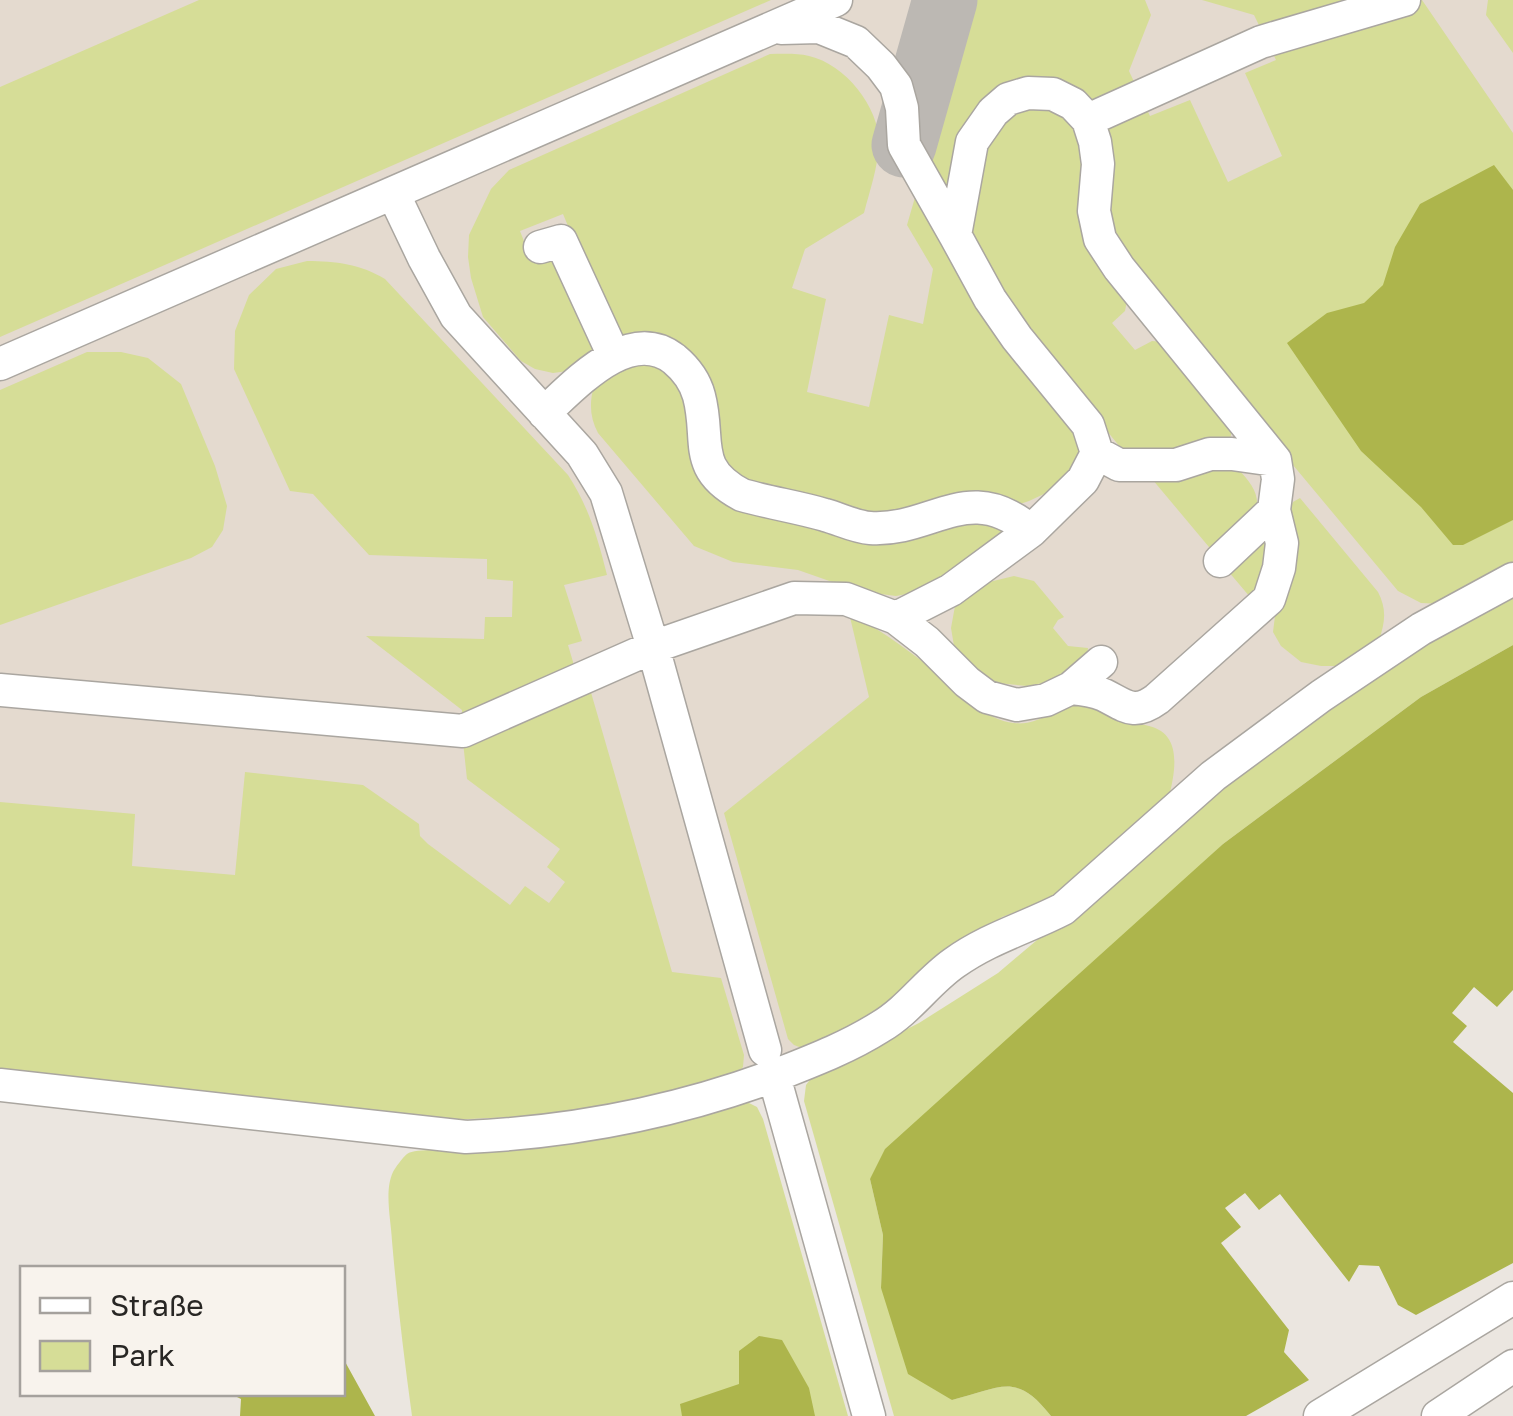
<svg xmlns="http://www.w3.org/2000/svg" width="1513" height="1416" viewBox="0 0 1513 1416" font-family="'Golos Text',sans-serif">
  <style>
    .built { fill: #e4dacf }
    .green { fill: #d6dd97 }
    .forest { fill: #adb54c }
    .lines { fill: none; stroke-linecap: round; stroke-linejoin: round }
    .taxiway { stroke: #bcb8b3; stroke-width: 65 }
    .minor-casing { stroke: #aaa6a0; stroke-width: 35 }
    .minor { stroke: #fff; stroke-width: 32 }
  </style>
  <rect width="100%" height="100%" fill="#ebe6e0"/>
  <path class="built" d="M0 0H1513V565L1269 718 1008 910 800 1046 757 1096 510 1141 0 1092Z"/>
  <path class="green" d="M199 0H771L0 337V87Z
    M973 0H1145L1151 15 1129 71 1150 116 1190 100 1228 182 1282 156 1245 73 1276 60 1254 15 1202 0H1422L1513 133V569L1443 604 1421 603 1398 591 1223 381 1109 237 1106 142 1009 84 955 210 925 160Z
    M1488 0H1513V53L1486 15Z
    M770 54C782 54 797 53 809 56 845 64 879 107 879 143 878 167 870 190 864 213L805 249 792 288 826 299 807 392 869 407 889 315 923 324 933 269 907 225 918 187 1063 401 1081 446 1071 470 1044 494 1029 501 1017 505 875 517 760 488 725 472 708 396 611 329 563 214 520 231 531 259 552 251 598 347 575 370 553 373 535 369 521 361 483 317 471 278 468 257 469 235 491 189 509 170Z
    M1031 109H1049L1060 113 1084 138 1128 295 1125 311 1112 323 1135 350 1152 341 1164 342 1233 426 1230 439 1205 446 1125 453 1024 330 970 234 972 204 991 136 1009 116Z
    M307 261C336 261 360 264 385 279L568 475C589 507 598 539 607 575L564 585 582 641 568 645 576 672 462 721V710L366 636 484 639 485 617H512L513 581 487 579V559L369 555 313 494 290 491 234 369 235 331 249 295 276 269Z
    M87 352H121L148 358 181 384 215 466 227 506 223 530 212 547 191 558 0 625V390Z
    M636 360 677 375 734 504 995 524 1009 540 917 592 896 596 858 591 798 570 733 562 694 546 598 433C590 418 589 403 594 386Z
    M1199 469 1239 470C1249 481 1259 492 1257 508L1214 553 1152 479Z
    M1300 498 1378 592C1387 609 1385 623 1379 640L1344 666H1321L1301 662 1281 646 1273 632 1288 512 1293 502Z
    M1269 531 1270 572 1250 597 1228 571Z
    M1014 576 1034 581 1064 617 1058 620 1053 628 1068 646 1088 648 1087 655 1053 681 1027 686 997 683 977 677 955 652 951 628 955 606 989 582Z
    M1513 592V645L1421 697 1223 844 870 1179 883 1235 881 1288 952 1400C1001 1388 1016 1371 1051 1416H894L804 1101 806 1085 812 1077 919 1023 998 973 1178 821 1378 671Z
    M849 613C885 632 917 657 949 682 964 694 980 712 998 719 1035 733 1046 710 1077 704 1091 702 1108 713 1120 719 1130 724 1139 723 1149 726 1183 734 1175 772 1169 797L1053 899 1002 917 910 981 888 1010 802 1048 794 1045 788 1039 724 813 869 697Z
    M590 689 672 972 721 978 744 1055 743 1067 736 1075 628 1103 532 1116 426 1121 0 1073V802L135 814 132 866 235 875 245 772 363 785 419 824 420 836 428 844 510 905 525 886 549 903 565 882 547 867 560 849 467 779 463 742Z
    M747 1102 757 1107 763 1119 848 1416H412C404 1358 397 1299 392 1241 391 1220 384 1191 393 1172 395 1168 403 1157 407 1154 420 1146 473 1153 491 1152 578 1146 662 1122 747 1102Z"/>
  <path class="forest" d="M1494 165 1513 190V520L1463 545H1453L1421 507 1361 451 1287 343 1327 313 1364 303 1383 285 1395 247 1420 204Z
    M1513 645V990L1497 1007 1474 987 1452 1013 1467 1026 1453 1042 1513 1093V1263L1416 1315 1398 1305 1379 1266 1359 1265 1349 1282 1280 1194 1259 1210 1245 1193 1225 1208 1241 1227 1221 1243 1289 1330 1284 1352 1309 1380 1246 1416H1051C1016 1371 1001 1388 952 1400L908 1374 881 1288 883 1235 870 1179 885 1149 1223 844 1421 697Z
    M759 1336 782 1340 809 1388 815 1416H682L680 1404 739 1384V1351Z
    M343 1358 375 1416H240L241 1399 231 1394H342Z"/>
  <g class="lines">
    <path class="taxiway" d="M904 145 945 0"/>
    <g class="minor-casing">
      <path id="minor" d="M781 28 819 27 856 42 881 66 896 86 902 108 904 145 955 235
        M1088 120 1261 42 1404 0
        M393 193 424 258 456 316 582 454 606 493 653 647 765 1050
        M540 247 561 241 614 356
        M0 364 836 0
        M544 413C575 385 629 324 674 359 686 369 695 381 699 396 711 441 691 468 742 495 770 503 798 507 825 515 840 519 855 527 870 528 933 532 968 478 1031 531L1083 480 1097 453 1088 425 1017 338 990 299 955 235 972 142 993 112 1008 99 1028 93 1053 94 1073 104 1088 120 1095 142 1098 164 1094 211 1100 239 1119 268 1275 460
        M1097 453 1119 465H1176L1210 454H1232L1275 460 1278 479 1274 510 1220 561
        M896 618 951 590 1031 531
        M1071 688C1083 689 1093 690 1104 695 1126 706 1134 716 1157 699L1269 599 1279 568 1282 543 1274 510
        M0 690 463 731 653 647 794 598 846 599 896 618 927 642 967 682 987 697 1017 705 1046 700 1071 688 1101 662
        M774 1076 869 1416
        M0 1085 466 1137C576 1132 682 1111 784 1072 817 1059 850 1046 880 1027 909 1010 927 982 954 963 989 938 1026 928 1063 909L1213 776 1321 696 1421 629 1513 579
        M1320 1416 1513 1298
        M1438 1416 1513 1366"/>
    </g>
    <use href="#minor" class="minor"/>
  </g>
  <rect x="20" y="1266" width="325" height="130" fill="#f8f3ed" stroke="#a5a19d" stroke-width="2.5"/>
  <rect x="40" y="1298" width="50" height="15" fill="#ffffff" stroke="#a5a19d" stroke-width="2.5"/>
  <text x="110" y="1316" font-size="30" fill="#282624">Straße</text>
  <rect x="40" y="1341" width="50" height="30" fill="#d6dd97" stroke="#a5a19d" stroke-width="2.5"/>
  <text x="110" y="1366" font-size="30" fill="#282624">Park</text>
</svg>
